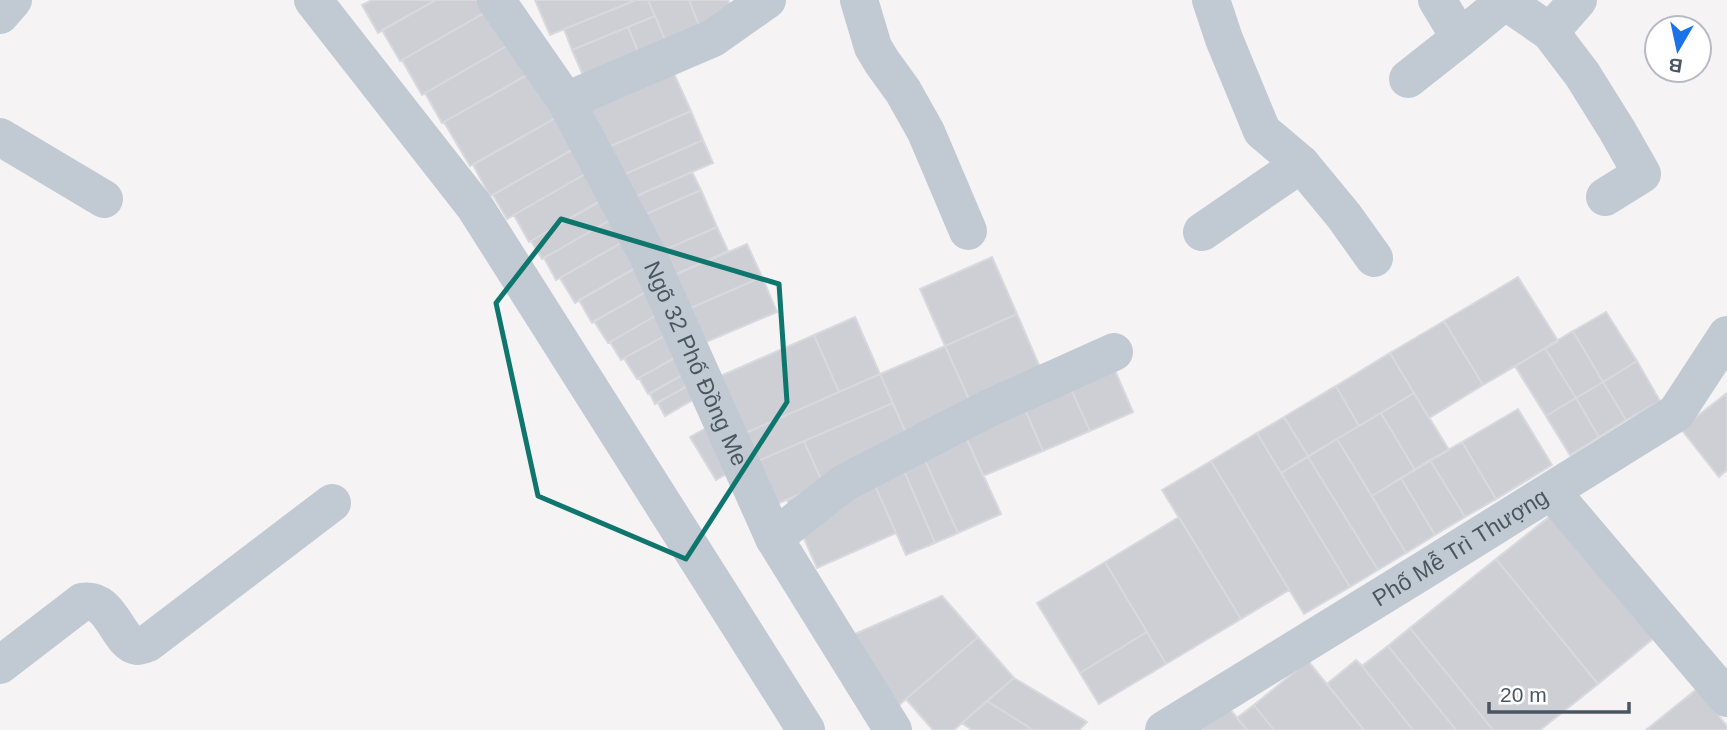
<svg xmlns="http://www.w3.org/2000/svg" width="1727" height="730" viewBox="0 0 1727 730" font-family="Arial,sans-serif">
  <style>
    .building { fill: #cdcfd5; stroke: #d7d9de; stroke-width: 2 }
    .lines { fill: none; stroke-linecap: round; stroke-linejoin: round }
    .minor { stroke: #c1cad2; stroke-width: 38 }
    .marked { fill: none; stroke: #0f766e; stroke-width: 5; stroke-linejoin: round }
    .labels { text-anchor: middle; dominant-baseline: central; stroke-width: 5; stroke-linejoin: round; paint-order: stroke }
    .street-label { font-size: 23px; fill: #4a5661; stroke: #fff }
  </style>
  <rect width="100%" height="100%" fill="#f5f3f3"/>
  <path class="building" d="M372 0H436L378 33 362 5Z
    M436 0H485L491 9 400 61 382 30Z
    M535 0H636L550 35Z
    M636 0H648L655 16 572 50 564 29Z
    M648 0H689L704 38 670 51Z
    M689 0H728L735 18 702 33Z
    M497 6 517 40 422 95 402 60Z
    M655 16 670 51 644 66 628 27Z
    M628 27 644 66 589 89 572 50Z
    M517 40 538 69 442 123 425 93Z
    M670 65 691 111 604 149 584 102Z
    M541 67 566 112 470 166 444 122Z
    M691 111 703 140 616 178 604 149Z
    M566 112 585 143 490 196 473 165Z
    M703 140 713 163 627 200 616 178Z
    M585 142 599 166 507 219 493 195Z
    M599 166 615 193 529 242 514 215Z
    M692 172 701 190 635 219 627 200Z
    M701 190 717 227 651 256 635 219Z
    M613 193 624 212 542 259 531 241Z
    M623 213 635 235 556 280 544 258Z
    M717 227 728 251 663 280 651 256Z
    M635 235 650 260 575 303 560 278Z
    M747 244 762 277 677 314 663 280Z
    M992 257 1017 314 945 346 920 289Z
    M647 261 660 284 592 323 579 300Z
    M762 277 777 312 692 348 677 314Z
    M1518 277 1558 341 1483 385 1444 321Z
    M658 285 671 307 608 343 594 321Z
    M669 308 680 327 621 360 610 342Z
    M1606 312 1637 361 1603 382 1573 331Z
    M1017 314 1048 386 977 417 945 346Z
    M855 317 880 374 839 392 814 335Z
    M1444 321 1483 385 1429 418 1390 353Z
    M677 329 689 350 637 379 624 358Z
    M1573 331 1603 382 1576 398 1545 348Z
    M814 335 839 392 732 439 707 382Z
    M945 346 977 417 911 445 880 374Z
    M1545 348 1576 398 1546 416 1515 366Z
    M687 350 697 367 648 394 639 378Z
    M1390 353 1414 393 1359 426 1336 386Z
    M1110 359 1133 412 1090 431 1066 378Z
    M1637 361 1660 401 1626 420 1603 382Z
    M696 367 702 378 655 404 650 394Z
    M880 374 893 403 751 464 739 436Z
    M700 378 708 391 665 416 658 403Z
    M1066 378 1090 431 1043 451 1020 398Z
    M1603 382 1626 420 1599 437 1576 398Z
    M1336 386 1359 426 1308 456 1284 417Z
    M1414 393 1449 450 1415 470 1381 413Z
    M1727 393V470L1719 477 1681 429Z
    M1020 398 1043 451 983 476 960 424Z
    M1576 398 1599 437 1570 455 1546 416Z
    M893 403 911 445 823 484 804 441Z
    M1518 409 1552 465 1496 499 1462 442Z
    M1381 413 1415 470 1372 496 1337 439Z
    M1284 417 1308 456 1281 473 1257 433Z
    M717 422 742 465 716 480 690 437Z
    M960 424 1001 514 958 533 917 443Z
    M1257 433 1350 587 1304 614 1211 461Z
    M1337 439 1406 553 1378 570 1308 457Z
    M804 441 823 484 770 507 751 464Z
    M1462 442 1496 499 1465 517 1430 460Z
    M917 443 958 533 935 543 896 452Z
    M896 452 935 543 906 555 866 465Z
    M1308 457 1378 570 1350 587 1281 473Z
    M1430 460 1465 517 1435 535 1401 478Z
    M1211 461 1289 590 1241 619 1162 490Z
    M866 465 896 533 817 568 787 500Z
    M1401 478 1435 535 1406 553 1372 496Z
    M1554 513 1655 637 1598 684 1496 559Z
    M1179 517 1241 619 1166 664 1105 562Z
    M1496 559 1598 684 1540 730H1493L1410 628Z
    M1105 562 1147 632 1080 673 1037 603Z
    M942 596 978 637 899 705 848 637Z
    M1410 628 1493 730H1456L1388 646Z
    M1147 632 1166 664 1099 704 1080 673Z
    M978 637 1014 678 954 730H933L906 699Z
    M1388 646 1456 730H1413L1362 666Z
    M1356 660 1362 666 1413 730H1364L1327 684Z
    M1308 661 1364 730H1274L1254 705Z
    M1014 678 1087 722 1079 730H1033L987 701Z
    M1697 689 1727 726V730H1646Z
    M987 701 1033 730H972L962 723Z
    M1225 703 1247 730H1191Z
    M1254 705 1274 730H1247L1237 718Z"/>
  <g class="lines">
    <g class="minor">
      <path d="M313 0 475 207 806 730"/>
      <path id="s1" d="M496 0 566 101 648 256 774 538 893 730"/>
      <path d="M859 0 873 47 882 62 903 91 926 132 968 231"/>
      <path d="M1211 0 1224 39 1262 131 1301 164 1344 216 1374 258"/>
      <path d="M1437 0 1460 38 1505 1 1550 32 1582 74 1617 130 1642 174 1605 197"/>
      <path d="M0 15 13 0"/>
      <path d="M1550 32 1578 0"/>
      <path d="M1408 79 1460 38"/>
      <path d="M566 101 713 38 767 0"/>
      <path d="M0 137 104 199"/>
      <path d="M1202 232 1301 164"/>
      <path d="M1551 491 1727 698"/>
      <path d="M774 538 844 483 987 409 1114 352"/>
      <path d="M0 665 82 602C112 596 117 643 137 646 141 646 145 644 148 643L332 503"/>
      <path id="s2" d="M1164 730 1424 570 1676 413 1727 335"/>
    </g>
  </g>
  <path class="marked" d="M561 219 779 284 787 402 686 559 538 496 496 303Z"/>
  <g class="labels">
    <g class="street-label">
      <text stroke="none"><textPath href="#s1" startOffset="416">Ngõ 32 Phố Đồng Me</textPath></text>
      <text stroke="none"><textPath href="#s2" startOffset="348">Phố Mễ Trì Thượng</textPath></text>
    </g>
  </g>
  <g transform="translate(1678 49) rotate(189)"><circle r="33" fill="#ffffff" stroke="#b7bbc0" stroke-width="2"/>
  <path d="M0-5L12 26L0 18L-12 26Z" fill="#1a73e8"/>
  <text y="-10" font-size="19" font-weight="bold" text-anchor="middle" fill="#4a5661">B</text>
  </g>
  <path d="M1489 702v10h140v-10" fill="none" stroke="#4a5661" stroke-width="3.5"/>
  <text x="1500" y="702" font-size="21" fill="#4a5661" stroke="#ffffff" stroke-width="5" paint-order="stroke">20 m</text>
</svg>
